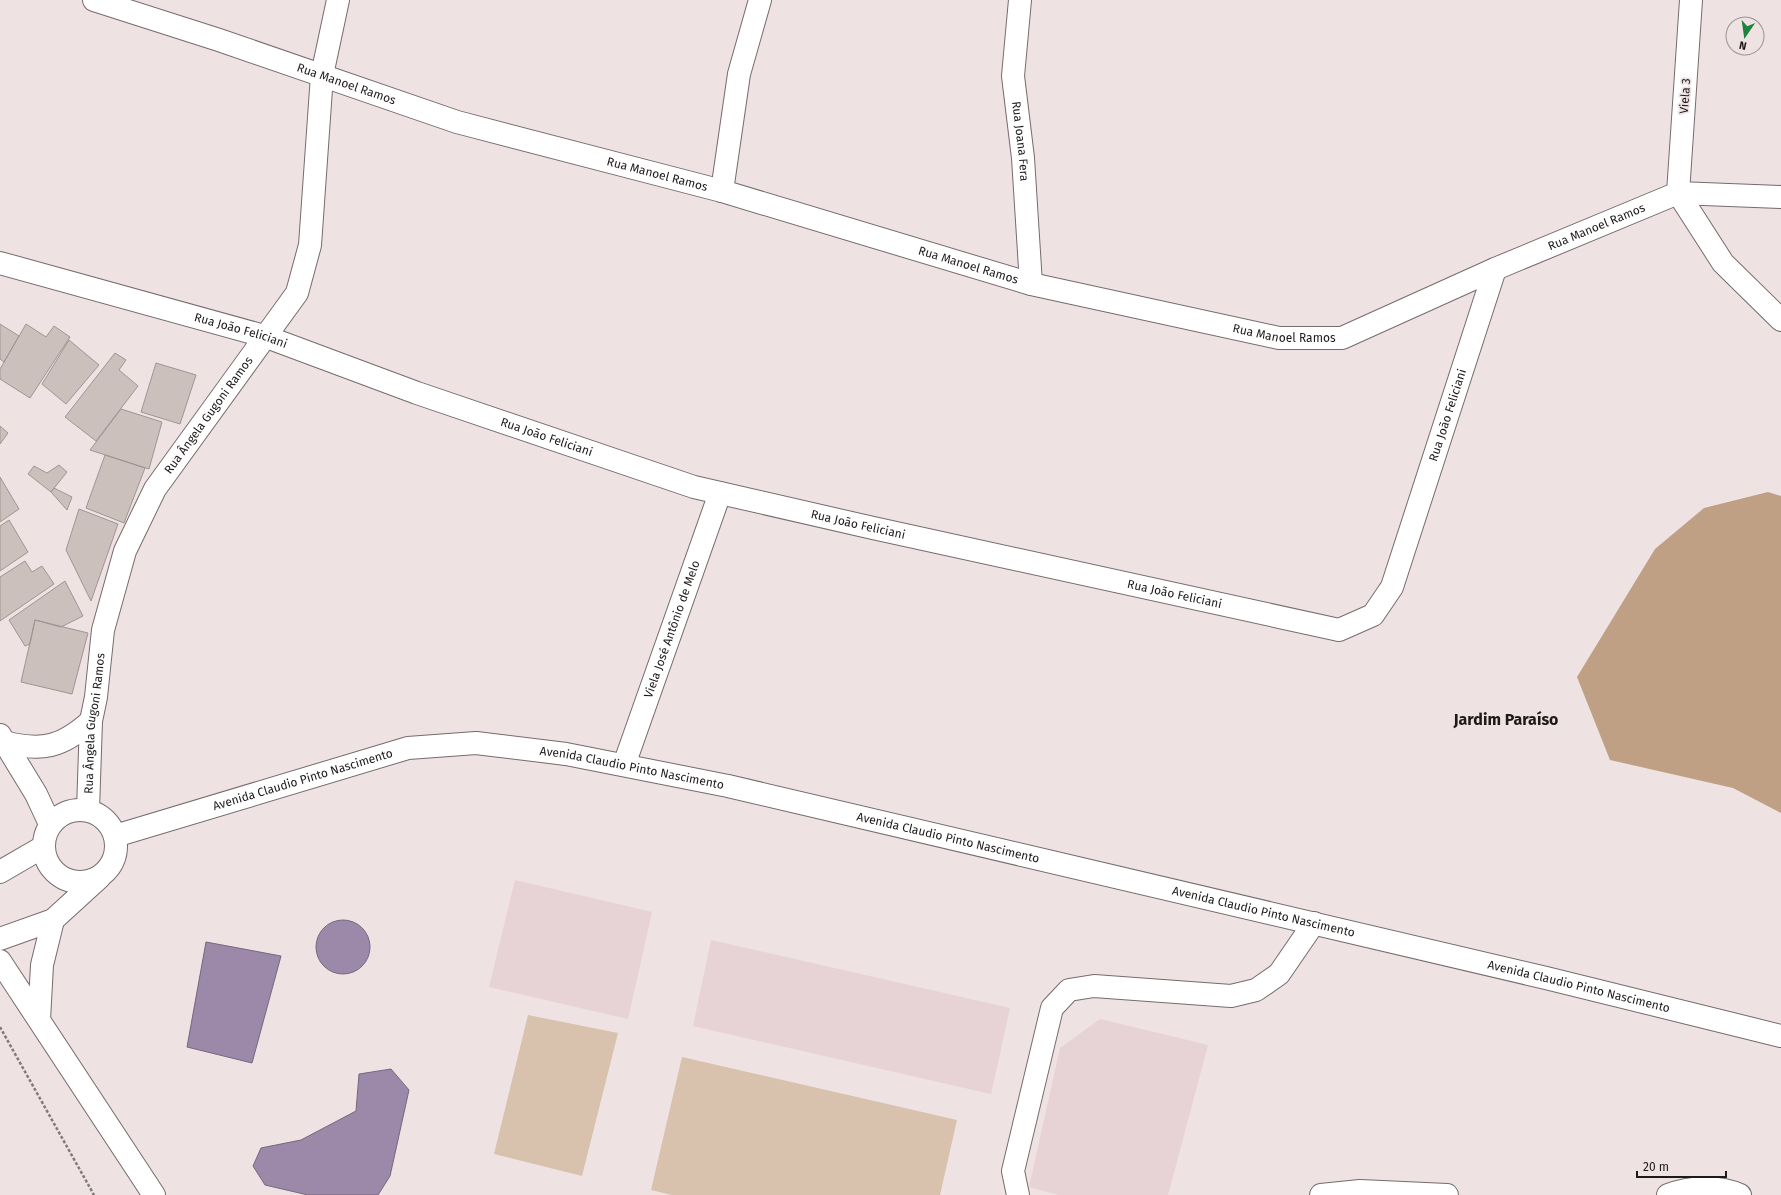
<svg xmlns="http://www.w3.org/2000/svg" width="1781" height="1195" viewBox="0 0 1781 1195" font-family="'Fira Sans',sans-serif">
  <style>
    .built { fill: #e7d2d5 }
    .green { fill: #d8c2ae }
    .forest { fill: #bfa084 }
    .water { fill: #9c88a9; stroke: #76677e }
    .building { fill: #cbc0bc; stroke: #a09592 }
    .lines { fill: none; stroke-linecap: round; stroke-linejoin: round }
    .minor-casing { stroke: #766b6d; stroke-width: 24 }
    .major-casing { stroke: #766b6d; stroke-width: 24 }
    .path { stroke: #827a7a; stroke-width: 2.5; stroke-dasharray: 3 2; stroke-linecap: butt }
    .minor { stroke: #fff; stroke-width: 22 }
    .major { stroke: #fff; stroke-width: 22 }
    .labels { text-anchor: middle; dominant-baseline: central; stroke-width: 3.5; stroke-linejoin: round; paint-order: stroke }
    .street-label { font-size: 12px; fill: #1e1a1a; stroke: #eee2e3 }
    .district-label { font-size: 16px; font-weight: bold; fill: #1e1a1a; stroke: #eee2e3 }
  </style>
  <rect width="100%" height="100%" fill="#eee2e3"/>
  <path class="built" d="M515 880 652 912 628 1019 489 987Z
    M711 940 1010 1008 991 1094 693 1026Z
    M1100 1019 1208 1045 1168 1195H1059L1029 1187 1060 1048Z"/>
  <path class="green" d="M528 1015 618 1033 582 1176 494 1154Z
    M682 1057 957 1120 940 1195H672L651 1190Z"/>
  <path class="forest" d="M1768 492 1781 496V813L1733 788 1610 760 1577 677 1655 549 1704 508Z"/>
  <path class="water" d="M316 947a27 27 0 1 1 54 0a27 27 0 1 1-54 0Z
    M206 942 281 956 252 1063 187 1047Z
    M391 1069 409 1090 390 1176 378 1195H308L265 1185 253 1166 261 1148 301 1140 356 1111 359 1074Z"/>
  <path class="building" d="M0 324 19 336 4 362 0 359Z
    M26 324 46 337 54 326 70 337 30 398 0 379V369Z
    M69 340 99 365 66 404 42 384Z
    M115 353 126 360 119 370 138 386 96 441 65 417Z
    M156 363 196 375 180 424 141 412Z
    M121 409 162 422 149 469 90 450Z
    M0 426 8 433 0 444Z
    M105 455 145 468 124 523 86 508Z
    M59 465 67 472 51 492 28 474 34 466 47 473Z
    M0 477 19 509 0 522Z
    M54 488 72 497 67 510 51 492Z
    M79 509 118 524 91 601 66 550Z
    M9 520 28 552 0 571V526Z
    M25 561 32 572 42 566 54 584 0 621V577Z
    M65 581 83 616 61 627 35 620 30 644 25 646 9 620Z
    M35 620 88 633 72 694 21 682Z"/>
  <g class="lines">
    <g class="minor-casing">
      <g id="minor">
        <path id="s1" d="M94 0 219 40 457 122 722 191 1031 284 1279 338H1342L1495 269 1678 193 1723 263 1781 320"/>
        <path id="s2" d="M1020 0 1013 76 1023 158 1031 284"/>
        <path d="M1691 0 1678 193 1781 197"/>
        <path d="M722 191 739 74 760 0"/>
        <path id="s3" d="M0 263 264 336 417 393 694 487 873 528 1339 630 1373 615 1392 587 1495 269"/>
        <path d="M0 735 36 794 50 824"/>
        <path d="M4 742C42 752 62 747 91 721"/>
        <path id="s4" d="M624 765 720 493"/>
        <path id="s5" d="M88 810 91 721 96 697 103 630 125 551 155 489 297 293 310 245 322 75 338 0"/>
        <path d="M1018 1195 1013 1171 1052 1008 1069 990 1094 986 1231 996 1256 990 1279 974 1314 923"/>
        <path d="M1321 1195 1360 1191 1447 1195"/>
        <path d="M1668 1195C1690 1187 1718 1185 1740 1195"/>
      </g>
    </g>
    <g class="major-casing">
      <g id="major">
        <circle cx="80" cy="846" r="36"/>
        <path id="s6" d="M115 836 408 748 476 743 566 754 728 786 1546 978 1781 1036"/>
        <path d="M0 872 43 847"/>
        <path d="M0 939 53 920 99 878"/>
        <path d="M0 961 154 1195"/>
        <path d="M39 1020 42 965 53 920"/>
      </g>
    </g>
    <path class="path" d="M0 1027 94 1195"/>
    <use href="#minor" class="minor"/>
    <use href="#major" class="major"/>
  </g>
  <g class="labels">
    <g class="street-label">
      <text stroke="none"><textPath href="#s1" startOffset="266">Rua Manoel Ramos</textPath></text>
      <text transform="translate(1685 96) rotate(-86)">Viela 3</text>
      <text stroke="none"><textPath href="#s2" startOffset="142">Rua Joana Fera</textPath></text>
      <text stroke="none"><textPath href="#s1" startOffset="590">Rua Manoel Ramos</textPath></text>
      <text stroke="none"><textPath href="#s1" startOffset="1574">Rua Manoel Ramos</textPath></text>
      <text stroke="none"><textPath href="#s1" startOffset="914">Rua Manoel Ramos</textPath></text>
      <text stroke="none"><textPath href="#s3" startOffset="250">Rua João Feliciani</textPath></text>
      <text stroke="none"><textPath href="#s1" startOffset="1238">Rua Manoel Ramos</textPath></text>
      <text stroke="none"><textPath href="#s5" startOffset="423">Rua Ângela Gugoni Ramos</textPath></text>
      <text stroke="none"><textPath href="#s3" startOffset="1642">Rua João Feliciani</textPath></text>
      <text stroke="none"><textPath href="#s3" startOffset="574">Rua João Feliciani</textPath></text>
      <text stroke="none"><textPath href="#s3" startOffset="898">Rua João Feliciani</textPath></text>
      <text stroke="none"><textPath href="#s3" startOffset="1222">Rua João Feliciani</textPath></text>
      <text stroke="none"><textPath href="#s4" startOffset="144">Viela José Antônio de Melo</textPath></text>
      <text stroke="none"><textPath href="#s5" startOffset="87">Rua Ângela Gugoni Ramos</textPath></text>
      <text stroke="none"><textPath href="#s6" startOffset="532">Avenida Claudio Pinto Nascimento</textPath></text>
      <text stroke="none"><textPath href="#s6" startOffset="196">Avenida Claudio Pinto Nascimento</textPath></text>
      <text stroke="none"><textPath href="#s6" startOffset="856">Avenida Claudio Pinto Nascimento</textPath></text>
      <text stroke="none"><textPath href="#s6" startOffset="1180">Avenida Claudio Pinto Nascimento</textPath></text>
      <text stroke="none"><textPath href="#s6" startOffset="1504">Avenida Claudio Pinto Nascimento</textPath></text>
    </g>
    <g class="district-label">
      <text x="1506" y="719">Jardim Paraíso</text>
    </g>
  </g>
  <g transform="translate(1745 36) rotate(193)"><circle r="19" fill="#eee2e3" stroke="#9b9293"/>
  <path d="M0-3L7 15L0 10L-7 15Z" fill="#1c853b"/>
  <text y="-6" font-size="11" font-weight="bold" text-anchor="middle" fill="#1e1a1a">N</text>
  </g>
  <path d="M1637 1171v6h89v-6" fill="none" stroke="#1e1a1a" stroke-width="2"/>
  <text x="1643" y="1171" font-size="12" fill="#1e1a1a" stroke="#eee2e3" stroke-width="3" paint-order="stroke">20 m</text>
</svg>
